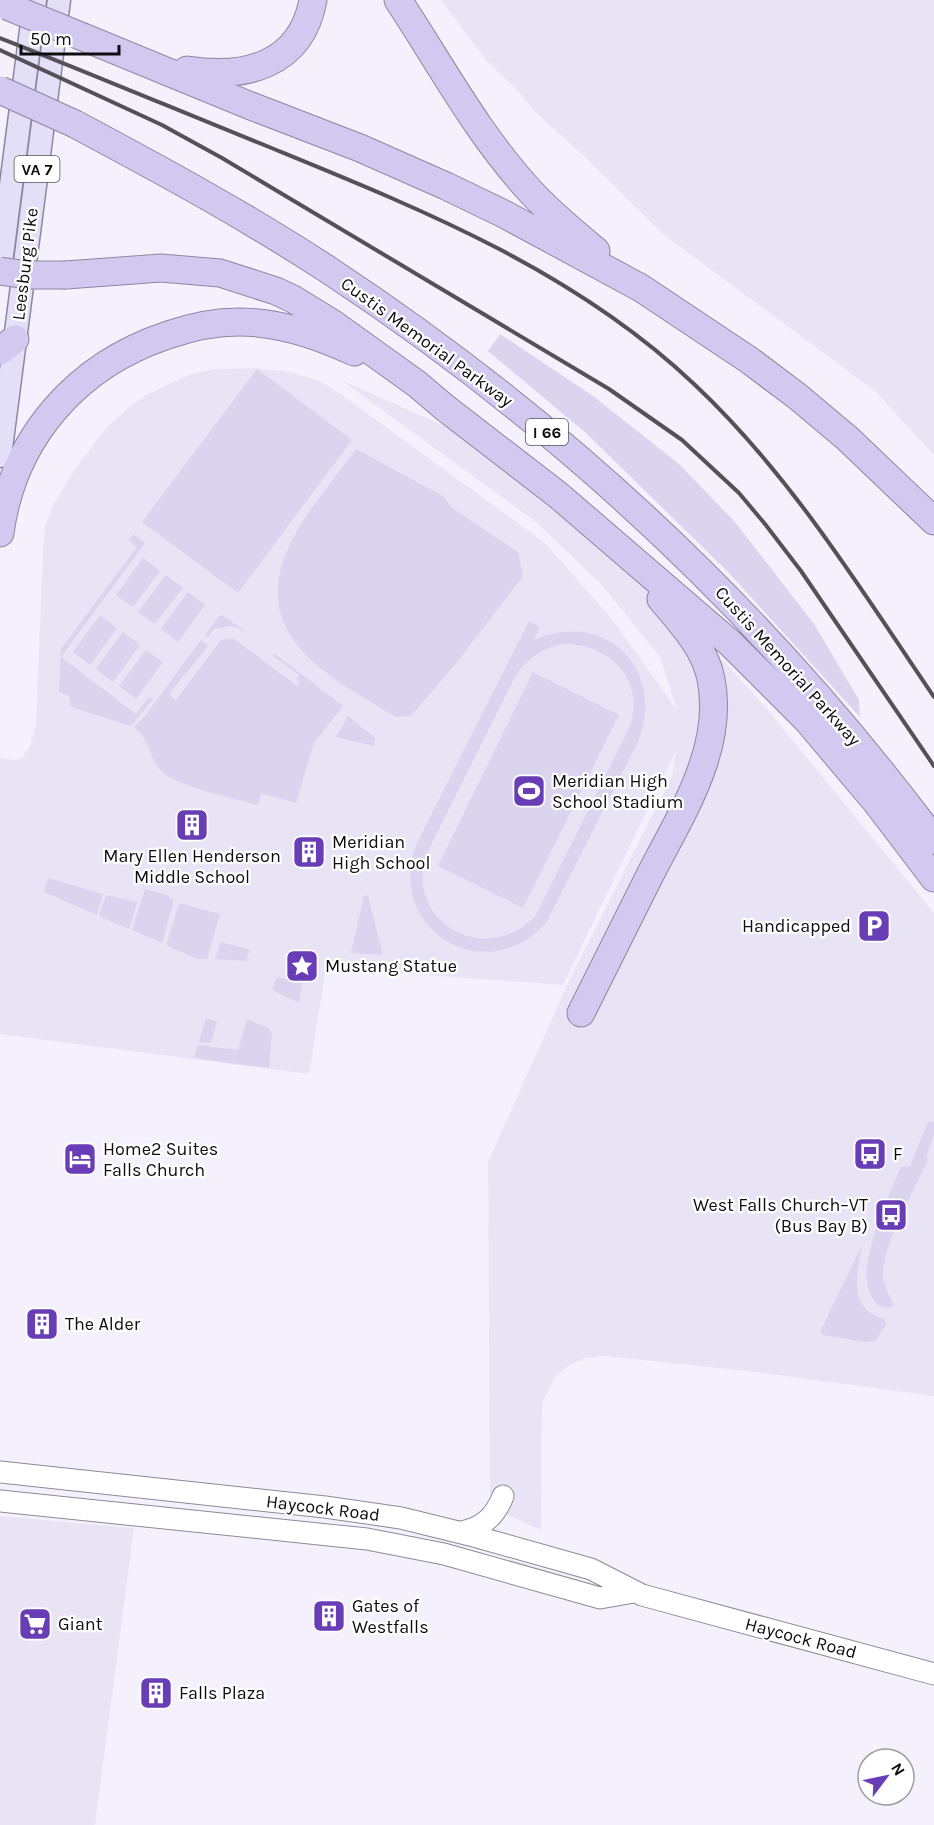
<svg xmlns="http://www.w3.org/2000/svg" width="934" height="1825" viewBox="0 0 934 1825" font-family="Karla,sans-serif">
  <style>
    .built { fill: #e8e4f5 }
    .green { fill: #dad4ef; fill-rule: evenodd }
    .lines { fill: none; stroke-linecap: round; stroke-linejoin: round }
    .secondary-casing { stroke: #8c8a95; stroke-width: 23 }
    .primary-casing { stroke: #8c87a1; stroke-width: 25 }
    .highway-casing { stroke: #8c87a1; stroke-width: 29 }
    .secondary { stroke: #fff; stroke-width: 21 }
    .primary { stroke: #e3dff6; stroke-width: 22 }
    .highway { stroke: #d1c9f0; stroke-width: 27 }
    .rail { stroke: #545258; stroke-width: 4 }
    .highway-bridge-casing { stroke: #8c87a1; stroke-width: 29; stroke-linecap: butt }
    .highway-bridge { stroke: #d1c9f0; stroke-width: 27 }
    .labels { text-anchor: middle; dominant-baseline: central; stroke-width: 4.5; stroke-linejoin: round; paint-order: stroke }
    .shield { fill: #fff; stroke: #565557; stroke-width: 1.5 }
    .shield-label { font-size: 16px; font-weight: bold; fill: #0d0c0f }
    .street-label { font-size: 18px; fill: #0d0c0f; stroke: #fff }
    .poi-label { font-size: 18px; fill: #0d0c0f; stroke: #fff; text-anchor: start }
  </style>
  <rect width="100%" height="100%" fill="#f4f1fd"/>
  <path class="built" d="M441 0H934V455L875 391 663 234 585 157 533 110 520 93 486 60Z
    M253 368 290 372 320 381 346 398 545 543 612 619 677 710 660 657 602 585 535 521 341 380 521 460 617 543 767 709 934 913V1396L747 1371 604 1356 585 1358 571 1364 556 1376 544 1398 542 1408 541 1530 490 1507 488 1162 568 983 672 776 676 750 563 985 326 968 309 1074 0 1034V758L15 760 21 758 30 747 36 723 43 552 45 526 53 505 75 469 106 428 128 408 146 395 191 374 214 369Z
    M0 1516 134 1528 95 1825H0Z"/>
  <path class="green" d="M500 334 593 396 679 464 735 522 814 624 859 700 860 717 728 572 586 433 488 351Z
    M257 369 352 440 238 593 142 522Z
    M356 449 443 496 451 507 518 552 523 576 458 661 411 716 395 717C368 699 335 683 311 660 233 586 310 513 356 449Z
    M133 534 145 543 61 657 136 714 149 697 153 699 131 726 71 707 69 696 59 692 61 649 137 547 129 540Z
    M143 558 160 571 133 607 116 595Z
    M166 575 183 588 155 624 138 612Z
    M188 592 205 605 178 642 161 629Z
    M100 615 117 628 90 665 73 652Z
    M222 615 245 631V632C231 623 228 627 214 629L208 637 205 635 219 616Z
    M529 621 540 627 534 640C605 609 665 668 639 740L546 923C484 992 381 926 418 841ZM562 644C608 643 644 677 631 724L536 915C489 968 404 924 426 855L516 675C528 658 542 649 562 644Z
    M123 632 140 645 113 682 96 669Z
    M233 638 297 686 300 682 296 679 299 675 273 656 275 654 343 706 314 743 296 803 261 793 258 805C236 799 174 786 160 770 148 756 151 740 134 727L145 716 201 640 208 646 169 694 176 700 221 640Z
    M146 650 163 662 136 699 119 686Z
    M533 672 619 715 523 908 438 866Z
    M348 716 375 738 374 746 336 737Z
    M48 878 103 894 97 915 44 892Z
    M145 889 170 896 169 898 174 900 162 943 132 930Z
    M106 895 137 902 129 929 99 916Z
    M364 895 368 896 383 955 351 953Z
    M179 903 220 914 207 959H197L166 945Z
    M221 942 250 950 246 961 215 959Z
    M277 977 302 982 299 1003 272 990Z
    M206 1018 217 1022 211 1043 199 1042Z
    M247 1019 268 1028 272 1033 269 1068 194 1058 198 1045 238 1050Z
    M932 1121 934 1122V1134L926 1158 929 1159C915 1187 882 1246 883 1275 883 1285 890 1296 894 1305L890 1308 879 1306C876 1303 872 1298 870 1294 857 1263 888 1197 901 1167L910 1166 928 1122Z
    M862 1245C857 1273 847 1310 885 1319L886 1324 876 1341 865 1342 823 1335 820 1332Z"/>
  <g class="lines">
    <g class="secondary-casing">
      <path id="secondary" d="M0 1472 325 1507 401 1518 470 1535 591 1569 642 1595 934 1674
        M0 1501 367 1539 444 1554 600 1598 634 1592
        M461 1532C482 1528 495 1517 503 1496"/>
    </g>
    <g class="primary-casing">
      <path id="primary" d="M0 270 35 0
        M0 456 59 0"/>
    </g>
    <g class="highway-casing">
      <path id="highway" d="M398 0C441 65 478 135 531 192 551 214 574 232 596 251
        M83 37 251 106 360 148 446 186 504 214 641 288 749 360 797 396 847 438 934 521
        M187 70C244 79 301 66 313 0
        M75 124C161 170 248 217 330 271 563 425 767 616 934 840
        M66 275 161 268 220 273 276 291 293 299 332 323 417 384 444 407 558 495 730 643 807 720 877 803 934 878
        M0 351 15 339
        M0 533C13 437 77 365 168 335 191 327 215 322 239 322 279 322 318 335 354 352
        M581 1013C604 967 627 921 650 875 680 816 725 749 711 679 705 648 681 623 661 599"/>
    </g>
    <use href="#secondary" class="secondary"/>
    <use href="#primary" class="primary"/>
    <use href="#highway" class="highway"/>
    <path class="rail" d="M0 38C92 74 182 112 274 149 423 210 575 271 694 384 790 474 860 588 934 697
      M0 50 162 125 222 158 609 389 682 440 739 493 765 524 801 571 934 766"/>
    <g class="highway-bridge-casing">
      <path id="highway-bridge" d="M7 6 83 37
        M0 90 75 124
        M0 271 28 275H66"/>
    </g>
    <use href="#highway-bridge" class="highway-bridge"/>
  </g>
  <defs>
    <g id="stadium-square" transform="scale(1.725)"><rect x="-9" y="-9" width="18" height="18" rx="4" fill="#683db5" stroke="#fff"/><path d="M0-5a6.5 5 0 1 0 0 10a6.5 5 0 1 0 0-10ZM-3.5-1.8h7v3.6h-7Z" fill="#fff"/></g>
    <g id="building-square" transform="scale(1.725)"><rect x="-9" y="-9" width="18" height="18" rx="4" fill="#683db5" stroke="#fff"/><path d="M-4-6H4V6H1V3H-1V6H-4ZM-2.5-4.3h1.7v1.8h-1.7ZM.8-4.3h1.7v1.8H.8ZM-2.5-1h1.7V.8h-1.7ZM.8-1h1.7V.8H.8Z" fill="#fff"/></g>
    <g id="parking-square" transform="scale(1.725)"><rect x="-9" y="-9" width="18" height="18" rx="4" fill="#683db5" stroke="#fff"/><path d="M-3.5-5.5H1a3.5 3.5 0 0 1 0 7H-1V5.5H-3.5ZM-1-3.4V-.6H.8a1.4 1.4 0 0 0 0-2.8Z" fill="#fff"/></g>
    <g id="sight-square" transform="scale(1.725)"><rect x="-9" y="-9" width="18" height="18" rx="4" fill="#683db5" stroke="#fff"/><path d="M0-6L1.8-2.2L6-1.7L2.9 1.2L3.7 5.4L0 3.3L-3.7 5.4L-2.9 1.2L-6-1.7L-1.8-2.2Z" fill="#fff"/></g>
    <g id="bus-square" transform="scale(1.725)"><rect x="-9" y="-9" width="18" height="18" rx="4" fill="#683db5" stroke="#fff"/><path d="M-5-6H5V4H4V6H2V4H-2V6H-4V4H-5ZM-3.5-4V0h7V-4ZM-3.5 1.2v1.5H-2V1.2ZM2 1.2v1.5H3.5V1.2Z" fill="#fff"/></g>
    <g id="hotel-square" transform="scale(1.725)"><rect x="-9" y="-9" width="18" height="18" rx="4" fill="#683db5" stroke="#fff"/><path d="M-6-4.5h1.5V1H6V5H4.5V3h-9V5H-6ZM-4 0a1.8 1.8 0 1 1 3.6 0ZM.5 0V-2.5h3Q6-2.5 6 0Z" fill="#fff"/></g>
    <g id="supermarket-square" transform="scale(1.725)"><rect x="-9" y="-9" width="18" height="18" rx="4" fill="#683db5" stroke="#fff"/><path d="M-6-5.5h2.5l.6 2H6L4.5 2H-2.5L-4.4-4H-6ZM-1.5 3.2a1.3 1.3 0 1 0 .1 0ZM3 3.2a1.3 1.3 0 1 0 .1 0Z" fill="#fff"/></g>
  </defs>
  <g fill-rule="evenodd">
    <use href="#stadium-square" x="529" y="791"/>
    <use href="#building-square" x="192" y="825"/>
    <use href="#building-square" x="309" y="852"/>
    <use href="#parking-square" x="874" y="926"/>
    <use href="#sight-square" x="302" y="966"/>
    <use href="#bus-square" x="870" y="1154"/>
    <use href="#hotel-square" x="80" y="1159"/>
    <use href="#bus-square" x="891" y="1215"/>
    <use href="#building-square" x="42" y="1324"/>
    <use href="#building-square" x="329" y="1616"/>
    <use href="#supermarket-square" x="35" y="1624"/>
    <use href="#building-square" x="156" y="1693"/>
  </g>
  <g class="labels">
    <g class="shield">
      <rect x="14.5" y="156" width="45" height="26" rx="4.5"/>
      <rect x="526" y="419" width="42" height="26" rx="4.5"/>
    </g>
    <g class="shield-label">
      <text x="37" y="169">VA 7</text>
      <text x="547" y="432">I 66</text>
    </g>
    <g class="street-label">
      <text transform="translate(25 264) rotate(-83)">Leesburg Pike</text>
      <text transform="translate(427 342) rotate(36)">Custis Memorial Parkway</text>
      <text transform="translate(788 666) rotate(48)">Custis Memorial Parkway</text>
      <text transform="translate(323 1508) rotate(7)">Haycock Road</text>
      <text transform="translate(801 1638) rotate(15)">Haycock Road</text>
    </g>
    <g class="poi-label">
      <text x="552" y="781">Meridian High<tspan x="552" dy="21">School Stadium</tspan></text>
      <text x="332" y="842">Meridian<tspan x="332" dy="21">High School</tspan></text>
      <text x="192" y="856" text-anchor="middle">Mary Ellen Henderson<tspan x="192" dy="21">Middle School</tspan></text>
      <text x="851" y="926" text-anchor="end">Handicapped</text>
      <text x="325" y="966">Mustang Statue</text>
      <text x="103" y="1149">Home2 Suites<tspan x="103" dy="21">Falls Church</tspan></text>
      <text x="893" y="1154">F</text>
      <text x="868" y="1205" text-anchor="end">West Falls Church–VT<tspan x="868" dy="21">(Bus Bay B)</tspan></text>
      <text x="65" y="1324">The Alder</text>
      <text x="352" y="1606">Gates of<tspan x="352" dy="21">Westfalls</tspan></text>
      <text x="58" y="1624">Giant</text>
      <text x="179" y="1693">Falls Plaza</text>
    </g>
  </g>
  <g transform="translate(886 1777) rotate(58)"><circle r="28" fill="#ffffff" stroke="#9e9e9f" stroke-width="1.5"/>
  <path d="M0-4.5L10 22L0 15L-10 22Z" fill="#683db5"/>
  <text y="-9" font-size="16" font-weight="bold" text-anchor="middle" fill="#0d0c0f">N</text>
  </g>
  <path d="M21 45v9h98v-9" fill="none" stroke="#0d0c0f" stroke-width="3"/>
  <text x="30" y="45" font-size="18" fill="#0d0c0f" stroke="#ffffff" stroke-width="4.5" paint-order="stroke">50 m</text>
</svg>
